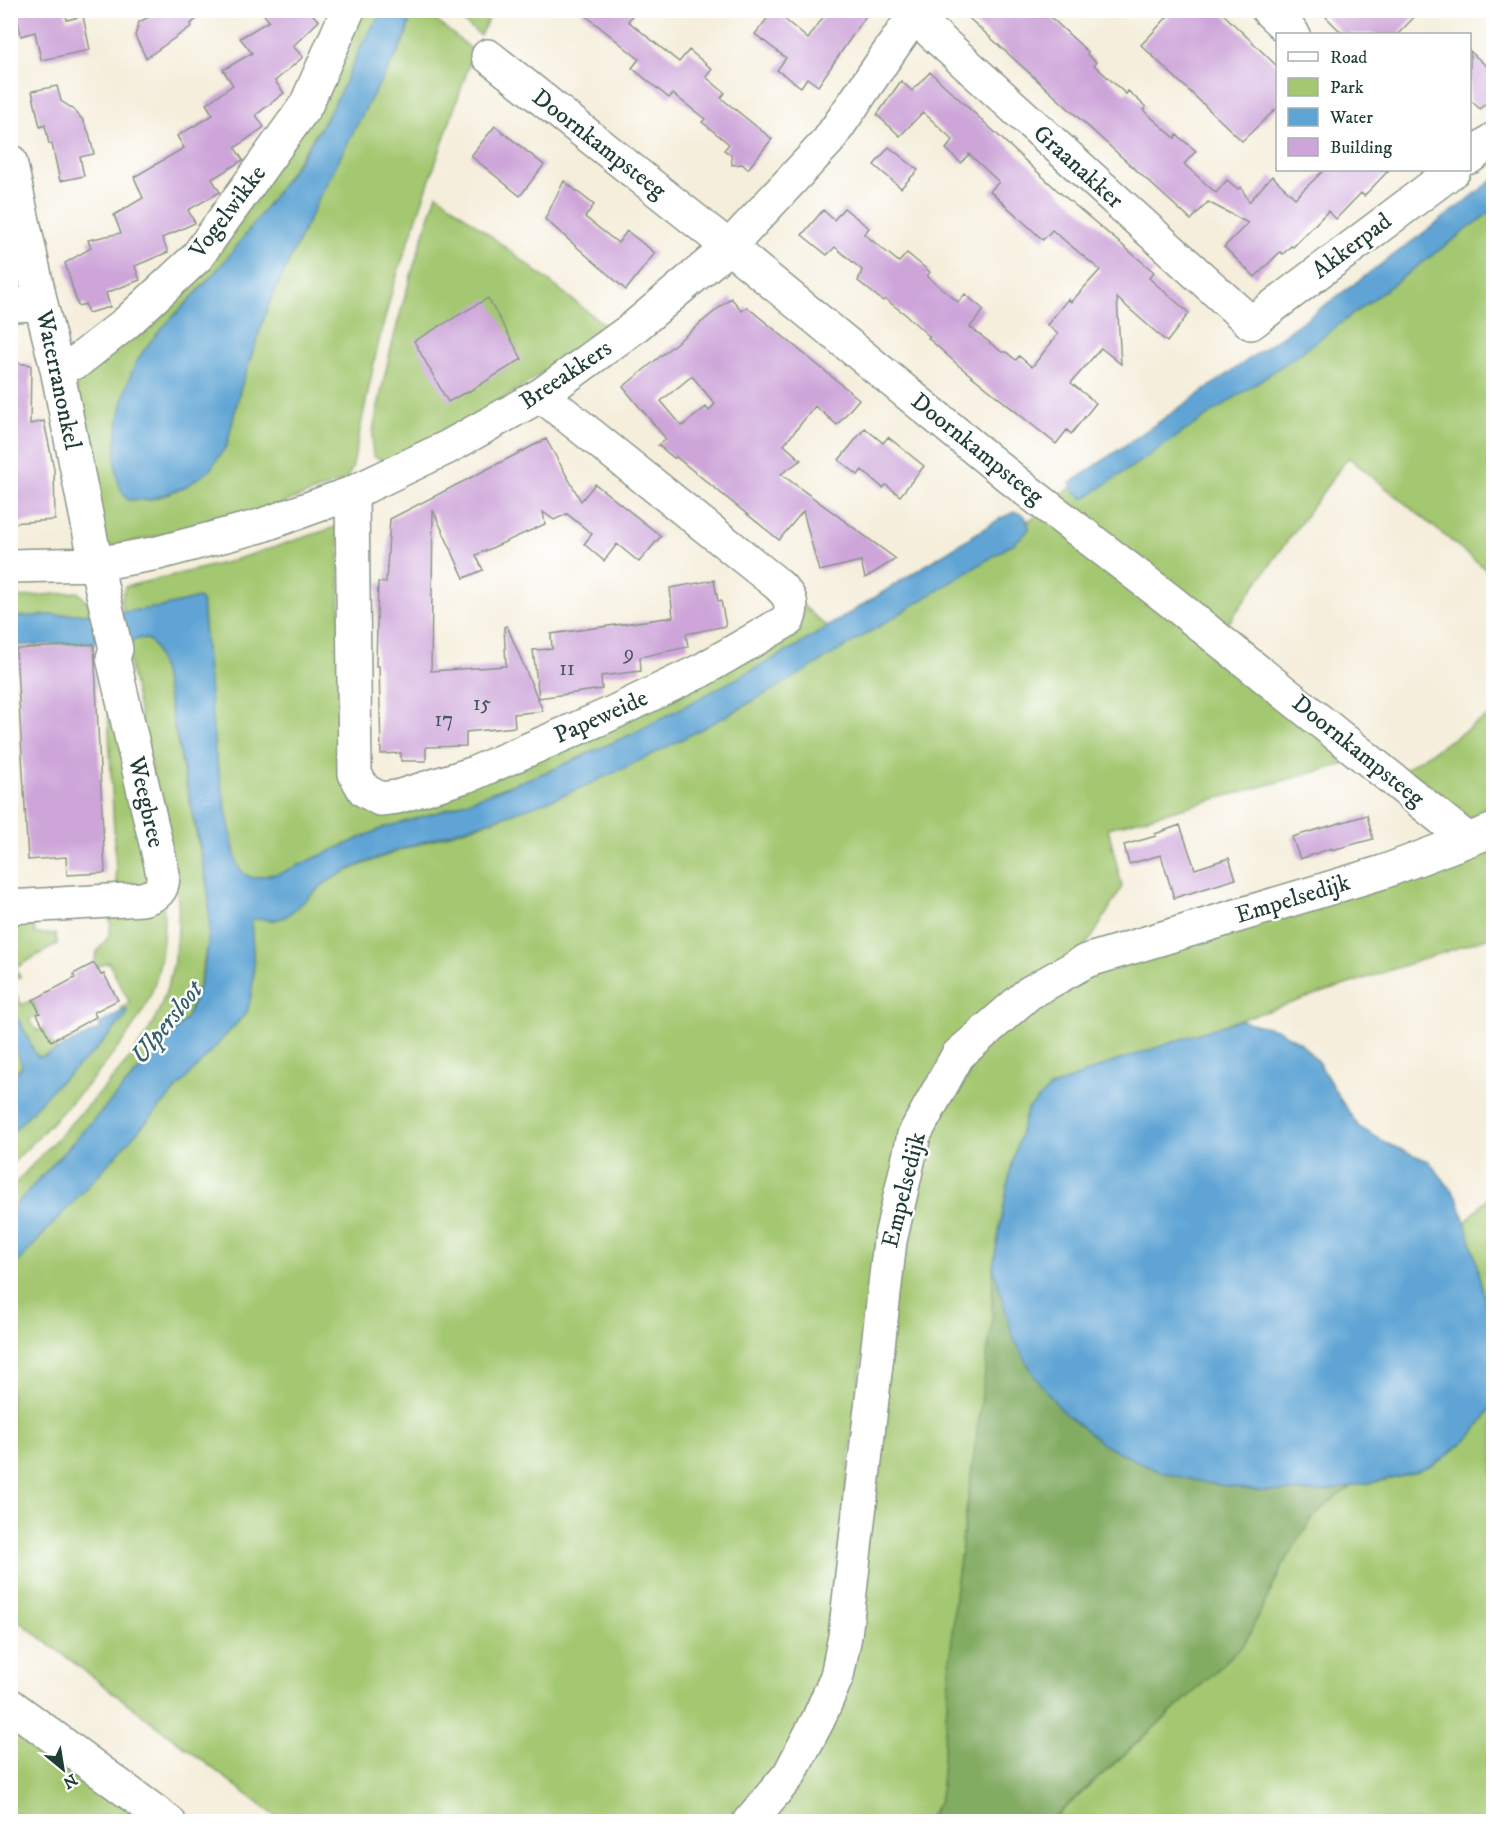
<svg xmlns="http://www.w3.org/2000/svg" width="1504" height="1832" viewBox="0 0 1504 1832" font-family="'IM FELL DW Pica',serif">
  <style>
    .green { fill: #a4c871; stroke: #628252; stroke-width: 1.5 }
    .forest { fill: #83ac63; stroke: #51744c; stroke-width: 1.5 }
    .water { fill: #5ea4d4; stroke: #3e7084; stroke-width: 1.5 }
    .building { fill: #cda5d9; fill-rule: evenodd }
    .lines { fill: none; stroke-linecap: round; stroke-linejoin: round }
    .minor-casing { stroke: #8a9688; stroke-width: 36 }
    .minor { stroke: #fff; stroke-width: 33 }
    .labels { text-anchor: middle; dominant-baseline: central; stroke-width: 5; stroke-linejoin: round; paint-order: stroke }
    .number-label { font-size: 21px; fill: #4a575d }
    .street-label { font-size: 24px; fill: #1f3d34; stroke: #fff }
    .water-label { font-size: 26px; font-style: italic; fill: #35616c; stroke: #fff }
  </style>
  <rect width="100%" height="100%" fill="#fff"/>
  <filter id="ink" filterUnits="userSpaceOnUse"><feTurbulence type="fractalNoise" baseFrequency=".0167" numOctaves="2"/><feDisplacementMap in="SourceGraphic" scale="12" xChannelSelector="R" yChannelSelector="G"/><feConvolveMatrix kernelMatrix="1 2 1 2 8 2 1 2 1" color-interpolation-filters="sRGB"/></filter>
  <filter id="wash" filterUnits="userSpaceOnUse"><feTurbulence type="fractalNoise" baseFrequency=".008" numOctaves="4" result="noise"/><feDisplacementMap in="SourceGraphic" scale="24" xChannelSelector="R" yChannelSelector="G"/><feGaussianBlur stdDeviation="1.35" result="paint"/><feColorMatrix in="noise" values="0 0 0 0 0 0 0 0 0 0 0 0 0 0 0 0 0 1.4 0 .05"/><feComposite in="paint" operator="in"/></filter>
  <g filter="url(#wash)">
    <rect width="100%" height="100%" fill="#f5eedb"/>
    <path class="green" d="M354 11H385L379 17 332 109 268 205 228 258 165 326 135 365 127 388 120 420 116 454 149 500 170 494 227 445 240 390 268 306 318 200 371 98 397 54 407 33 402 11H424L474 51 393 287 376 353 352 469 346 480 259 512 107 548 74 378 133 330Z
      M450 11H493L480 35Z
      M437 194 610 329 483 412 386 462 373 456C370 436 377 412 381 393 395 325 415 259 437 194Z
      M1493 210V575L1348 457 1224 629 1056 497 1072 487 1074 492 1298 355Z
      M1047 509 1360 760 1108 828 1122 887 1093 936 1071 962 1002 1002 877 1240 837 1557 838 1630 796 1747 738 1821H282L11 1615 10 1270 247 1012 254 975 251 920 258 918 273 921 285 917 327 882 343 872 401 850 495 820 577 789 651 754 738 710 1025 534 1029 529 1028 521Z
      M339 526 341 690 382 810 800 603 828 628 724 687 636 732 554 769 442 811 383 828 281 873 253 878 244 874 237 865 215 753 202 602 198 598 162 607 123 612 121 600 125 587 228 562Z
      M78 592 91 607V613L11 617V598Z
      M141 638 149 640 155 648 163 673 209 896 210 932 199 985 186 1019 18 1202 11 1215V1188C36 1161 61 1134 86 1107 114 1077 145 1046 160 1008 174 973 180 937 178 900L127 652 130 642Z
      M106 671 153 882 117 893Z
      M1493 713V820C1457 822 1428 792 1400 772Z
      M1493 842V936L1105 1065 1050 1088 998 1242 993 1266 992 1320 986 1371 955 1595 940 1800 926 1821 759 1822 824 1729 911 1187 943 1100 998 1029 1085 974Z
      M163 902C166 935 161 975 146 1005 116 1062 55 1118 11 1165L10 1134 56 1085 94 1052 126 1016V1009L122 1011 121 1008 130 1003 108 962 97 967C90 954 102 947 108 937 112 929 110 920 110 912Z
      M11 916H34L35 934H56L57 944 15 968 20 977 11 982Z
      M10 984 22 1005 32 1000 39 1013 29 1020 37 1031 44 1028 57 1051 39 1057 35 1053 20 1021 15 1050 21 1060 22 1066 13 1074H10Z
      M1493 1192V1327L1488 1313 1465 1223Z
      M1493 1405V1821L1050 1822 1199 1687 1245 1643 1287 1557 1312 1519 1333 1499 1353 1486 1400 1477 1430 1467 1448 1455 1473 1434Z
      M11 1714 159 1821H11Z"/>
    <path class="forest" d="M993 1266 1014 1339 1207 1483 1258 1491 1321 1492 1353 1486 1333 1499 1312 1519 1287 1557 1245 1643 1199 1687 1050 1821 926 1822 940 1800 955 1595 992 1320Z"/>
    <path class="water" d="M385 10 403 11 409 22 407 33 397 54 371 98 318 200 268 306 240 390 227 445 209 471 185 487 149 500H128C103 475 121 393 135 365 150 336 178 313 200 289 225 262 247 234 268 204 291 172 315 140 333 106 351 74 360 38 385 10Z
      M1493 180V210L1298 355 1084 499 1074 492 1070 483C1213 385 1356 286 1493 180Z
      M1015 512C1025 514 1028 519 1029 529L1025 534 1013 544C871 631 732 722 578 789 508 819 431 835 360 865 349 870 338 875 328 881 313 891 301 906 286 916 274 924 263 916 251 920 253 951 257 982 247 1012L11 1270V1215L18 1202 186 1019C208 976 214 922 206 875L163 673 155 648 149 640 141 638 130 642 11 646V617L123 612 162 607 199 598 202 602 215 753 237 865 244 874 253 878 281 873 383 828 442 811 554 769 636 732 797 646 1001 518Z
      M126 1009 128 1011 126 1016 94 1052 56 1085 11 1134V1074L18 1071 22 1066C21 1059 19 1058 16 1052 11 1043 12 1031 13 1021L17 1019 20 1021 35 1053 39 1057 45 1056 101 1028 99 1024Z
      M1238 1020 1276 1029 1300 1042 1319 1063 1340 1099 1359 1127 1390 1145 1429 1161 1457 1197 1472 1244 1488 1313 1493 1327V1405L1473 1434 1448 1455 1430 1467 1400 1477 1321 1492 1258 1491 1207 1483 1160 1472 1104 1445 1063 1412 1035 1377 1014 1339 993 1266 1010 1171 1027 1110 1050 1088 1105 1065Z"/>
    <g id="blocks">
      <path class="building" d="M15 10H65L67 20 83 16 90 50 41 60 35 32 21 36Z
        M158 10H206L191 24 192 26 146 58 135 36 139 22 155 14Z
        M260 10H308L319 21 293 46 303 57 275 81 284 93 256 115 264 127 235 148 243 160 212 179 220 192 188 210 195 223 162 238 168 252 135 266 140 280 106 293 110 307 88 313 85 304 78 306 65 263 91 248 88 240 121 233 114 215 143 198 134 177 184 148 177 136 213 115 206 104 233 85 223 70 252 53 240 38 269 21Z
        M579 10H636L628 21 679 62 689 50 712 69 706 77 725 93 721 98 772 139 748 169 742 164 732 165 731 155 724 150 729 144 702 122 705 119 673 94 669 98 632 68 639 59Z
        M774 10 808 39 828 10H870L818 86 807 78 801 87 777 70 786 58 755 34Z
        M960 10H1043L1088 52 1087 54 1096 62 1094 65 1126 94 1128 91 1146 107 1143 110 1175 138 1177 135 1196 151 1184 164 1216 193 1227 180 1238 189 1241 187 1249 202 1272 176 1295 198 1324 170H1389L1364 196 1361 193 1336 219 1328 211 1293 247 1291 246 1283 254 1280 252 1255 277 1224 247 1248 223 1208 202 1191 220Z
        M1174 10H1219L1278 67V107L1242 141 1141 45Z
        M1319 10H1421L1398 34H1343Z
        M1470 51 1494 73V95L1480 109 1470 100Z
        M930 72 1057 190 1154 272 1149 278 1189 313 1167 342 1117 298 1121 364 1101 348 1071 383 1096 403 1071 434 1067 430 1056 444 958 365 928 338 930 337 905 314 885 299 883 301 858 281 862 270 835 247 827 255 802 235 823 210 834 220 844 208 869 228 864 234 899 262 907 253 930 272 927 276 958 302 965 294 984 310 970 327 1002 352H1006L1016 360 1019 356 1032 367 1058 334 1047 325 1068 299 1071 302 1100 270 1052 230 1043 240 990 191 999 182 969 154 961 163 946 149 953 140 923 112 900 136 877 115 901 81 912 91Z
        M57 86 61 101 73 109 82 119 89 133 94 154 80 157 84 176 60 181 52 144H49L45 125 40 127 32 91Z
        M495 126 544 165 520 196 471 156Z
        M889 147 918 170 901 188 874 165Z
        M564 181 594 205 585 217 618 243 627 231 655 253 626 290 545 219Z
        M488 298 522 359 465 394 464 393 448 402 414 341Z
        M731 298 742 311 747 307 859 399 837 425 815 406 784 445 801 460 781 474 896 559 865 578 861 561 819 571 803 511 779 540 676 457 674 458 658 445 666 439 623 387ZM692 376 715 404 709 411 706 407 682 426 661 401Z
        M10 362 31 365 30 424 44 421 54 469 55 520 10 523Z
        M865 428 883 443 888 437 924 466 900 496 886 485 883 488 862 470 858 475 839 460Z
        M546 439 581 501 595 484 661 536 639 562 617 544 604 561 584 544 592 534 567 514 554 520 543 512 545 524 476 555 483 570 464 578 433 510 431 671 506 666 504 627 507 626 543 711 514 714 515 727 466 732V746L426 747V761H401V753L381 754 379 666H376L378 582 386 583 390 519Z
        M714 580 718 601H721L726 626 686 634 688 647 640 657 641 671 601 676 602 689 539 698 533 650 552 649 551 634 673 617 670 588Z
        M94 644 105 873 67 875 66 857 28 860 16 649Z
        M1367 815 1373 839 1332 850V848L1300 859 1292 837Z
        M1180 825 1195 869 1229 858 1236 879 1174 898 1161 855 1129 864 1124 845 1156 836 1155 834Z
        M94 963 101 975 104 974 118 1000 94 1012 96 1017 51 1041 37 1014 40 1013 33 1000 75 978 73 974Z"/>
    </g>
  </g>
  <g filter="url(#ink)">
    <use href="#blocks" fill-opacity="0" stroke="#8a9688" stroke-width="1.5"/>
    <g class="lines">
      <g class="minor-casing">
        <path id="minor" d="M907 10 1251 323 1454 170
          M1268 10 1293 34
          M488 56 729 247 1017 483 1168 599 1467 839
          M1470 157 1494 139
          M10 161 41 304 57 369 96 564 116 649 113 658 163 874C163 892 158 894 142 899L10 907
          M10 305 41 304
          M57 369 78 361 126 323 196 258 306 105 348 10
          M352 493 355 774 364 790 380 799 397 797 472 774 606 716 702 670 788 620C795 602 789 595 776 583L541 395
          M10 566 96 564 158 553 260 526 352 493 448 447 541 395 633 328 729 247 828 141 918 10
          M10 1705 169 1822
          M749 1822 789 1775 818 1720 837 1676 845 1636 890 1241 914 1135 958 1055 1029 993 1086 961 1383 872 1494 830"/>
      </g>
      <use href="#minor" class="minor"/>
    </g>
  </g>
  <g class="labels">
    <g class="number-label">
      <text x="629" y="654">9</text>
      <text x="567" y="669">11</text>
      <text x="482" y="704">15</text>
      <text x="444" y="720">17</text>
    </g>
    <g class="street-label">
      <text transform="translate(599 144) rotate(38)">Doornkampsteeg</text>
      <text transform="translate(1078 167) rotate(42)">Graanakker</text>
      <text transform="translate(228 212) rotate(-53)">Vogelwikke</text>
      <text transform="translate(1352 246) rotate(-37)">Akkerpad</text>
      <text transform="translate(566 375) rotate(-34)">Breeakkers</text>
      <text transform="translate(58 380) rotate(78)">Waterranonkel</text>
      <text transform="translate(977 449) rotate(39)">Doornkampsteeg</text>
      <text transform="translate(601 717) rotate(-24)">Papeweide</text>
      <text transform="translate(1358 751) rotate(39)">Doornkampsteeg</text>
      <text transform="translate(146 802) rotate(77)">Weegbree</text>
      <text transform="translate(1293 899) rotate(-17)">Empelsedijk</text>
      <text transform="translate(904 1190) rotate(-76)">Empelsedijk</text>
    </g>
    <g class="water-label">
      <text transform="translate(167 1023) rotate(-51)">Ulpersloot</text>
    </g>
  </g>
  <rect width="1504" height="1832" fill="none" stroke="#fff" stroke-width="36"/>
  <rect x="1276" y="33" width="195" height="138" fill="#ffffff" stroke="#a5b1ae" stroke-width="1.5"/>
  <rect x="1288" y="52" width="30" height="9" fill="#ffffff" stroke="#a5b1ae" stroke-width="1.5"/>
  <text x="1330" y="63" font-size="18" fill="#1f3d34">Road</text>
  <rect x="1288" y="78" width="30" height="18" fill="#a4c871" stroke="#a5b1ae" stroke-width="1.5"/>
  <text x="1330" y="93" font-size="18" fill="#1f3d34">Park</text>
  <rect x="1288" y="108" width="30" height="18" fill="#5ea4d4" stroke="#a5b1ae" stroke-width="1.5"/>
  <text x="1330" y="123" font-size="18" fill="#1f3d34">Water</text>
  <rect x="1288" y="138" width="30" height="18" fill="#cda5d9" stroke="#a5b1ae" stroke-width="1.5"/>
  <text x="1330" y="153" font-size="18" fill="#1f3d34">Building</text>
  <g transform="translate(63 1769) rotate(150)" stroke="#ffffff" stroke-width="4.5" paint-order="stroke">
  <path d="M0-4.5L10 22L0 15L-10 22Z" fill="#1f3d34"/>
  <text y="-9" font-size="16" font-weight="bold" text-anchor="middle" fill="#1f3d34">N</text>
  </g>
</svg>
